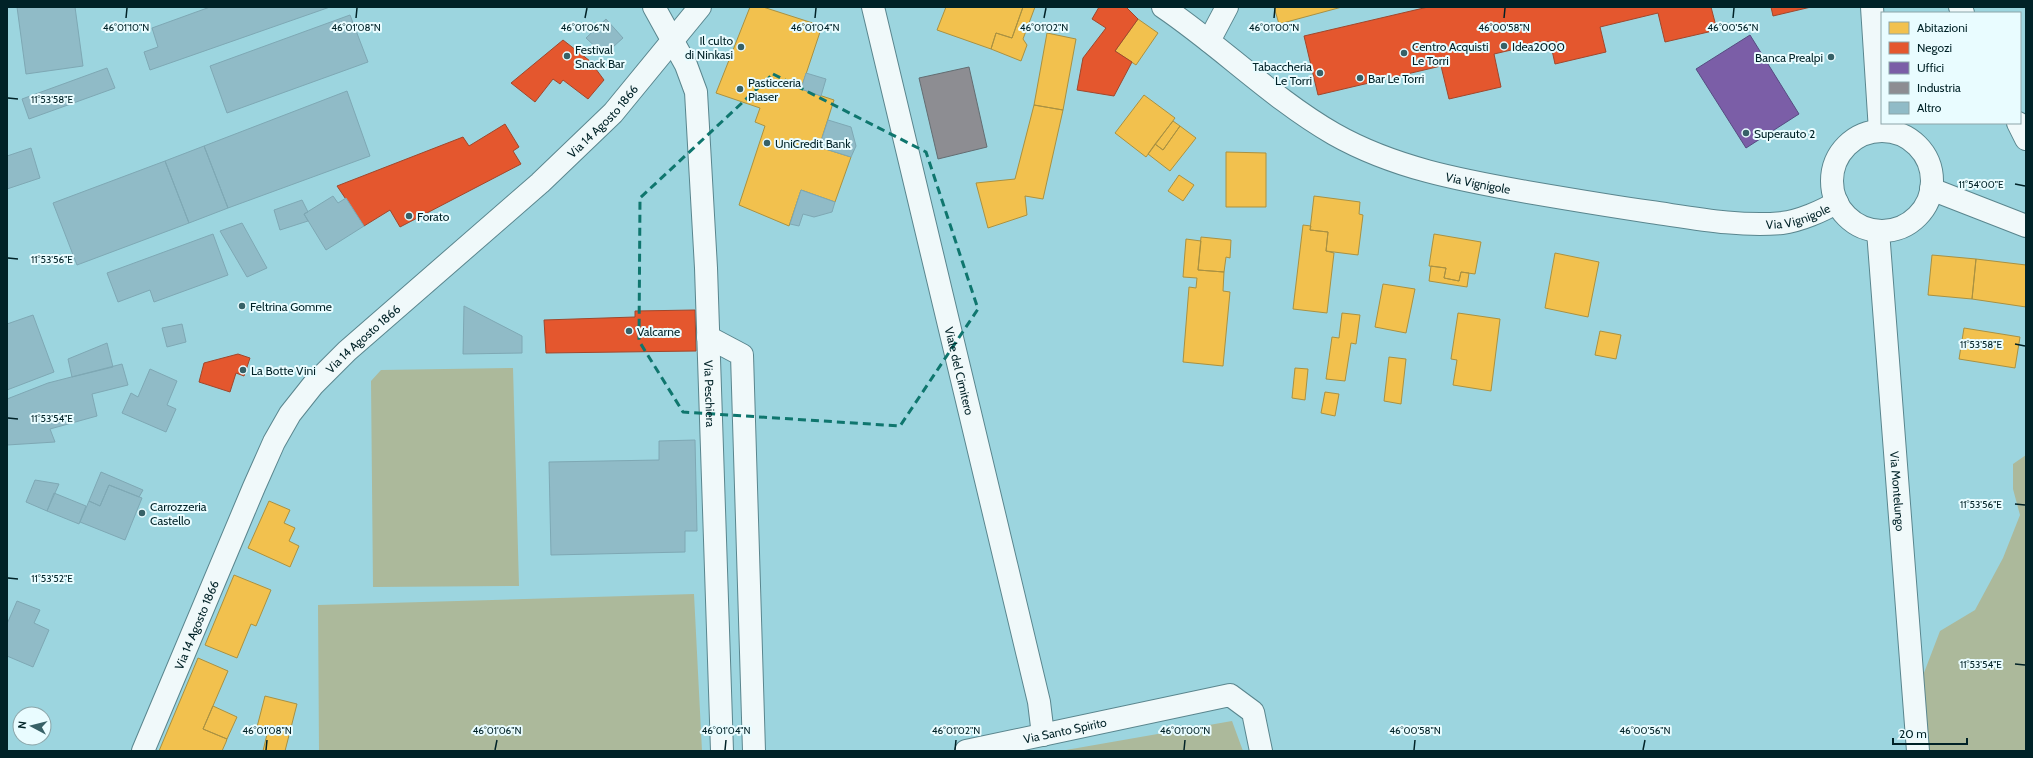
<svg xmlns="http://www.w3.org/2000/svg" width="2033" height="758" viewBox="0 0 2033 758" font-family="Cabin,sans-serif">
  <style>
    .green { fill: #acb99b }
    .homes { fill: #f2c14e; stroke: #a99142 }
    .shops { fill: #e4572e; stroke: #a0472c }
    .offices { fill: #7b5ea7; stroke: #564c81 }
    .industry { fill: #8d8d92; stroke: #636d72 }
    .building { fill: #90bbc7; stroke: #7ea8b4 }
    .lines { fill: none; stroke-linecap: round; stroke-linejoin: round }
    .minor-casing { stroke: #5a868e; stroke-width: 24 }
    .major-casing { stroke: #5a868e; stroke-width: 24 }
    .minor { stroke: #f0f9fa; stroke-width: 22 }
    .major { stroke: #f0f9fa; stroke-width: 22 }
    .marked { fill: none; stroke: #0f766e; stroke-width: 3; stroke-dasharray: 8 5; stroke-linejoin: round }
    .ticks { fill: none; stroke: #002227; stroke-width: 1.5 }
    .poi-dot { fill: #376167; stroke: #e9fcff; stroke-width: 1.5 }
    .labels { text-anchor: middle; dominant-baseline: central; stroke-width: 4; stroke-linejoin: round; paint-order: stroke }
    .poi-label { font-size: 12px; fill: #002227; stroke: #e9fcff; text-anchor: start }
    .street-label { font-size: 12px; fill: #002227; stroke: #e9fcff }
    .ticks-label { font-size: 10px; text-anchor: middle; fill: #002227; stroke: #e9fcff; stroke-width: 4; stroke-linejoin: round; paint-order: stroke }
  </style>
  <rect width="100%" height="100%" fill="#9cd5df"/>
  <path class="green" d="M513 368 519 586 373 587 371 381 381 370Z
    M2026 455V751H1928L1922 678 1940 631 1975 610 2003 558 2020 515 2013 489V464Z
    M694 594 702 751H319L318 605Z
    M1232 721 1243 751H1063L1066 750Z"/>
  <path class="homes" d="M750 7H763L822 26 801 89 834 100 819 147 851 157 835 202 801 190 789 226 739 205 765 126 755 122 760 108 716 93Z
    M946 7H1023L1012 38 996 33 991 49 937 30Z
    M1023 7H1035L1023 39 1027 45 1021 61 991 49 996 33 1012 38Z
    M1274 7H1342L1279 24Z
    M1138 19 1158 33 1136 65 1115 51Z
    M1047 33 1076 39 1063 110 1034 105Z
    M1144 95 1175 118 1146 157 1115 133Z
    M1034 105 1063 110 1043 199 1025 196 1027 215 988 228 976 183 1015 179Z
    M1173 121 1180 126 1163 150 1155 144Z
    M1180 126 1196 138 1170 171 1148 154 1155 144 1163 150Z
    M1226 152 1266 153V207H1226Z
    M1179 175 1194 185 1183 201 1168 191Z
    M1314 196 1360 202 1359 214 1363 215 1358 255 1326 251 1328 232 1310 230Z
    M1303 225 1311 226 1310 230 1328 232 1326 251 1334 253 1327 313 1293 309Z
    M1434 234 1481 242 1475 274 1461 272 1459 281 1444 278 1446 268 1429 266Z
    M1201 237 1231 240 1230 258 1226 257 1224 272 1198 270Z
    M1186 239 1201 241 1198 270 1224 272 1223 291 1230 292 1223 366 1183 362 1189 287 1196 288 1197 278 1183 277Z
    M1555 253 1599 262 1588 317 1545 308Z
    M1932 255 1976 259 1972 299 1928 295Z
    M1976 259 2026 265V307L1972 299Z
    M1431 266 1446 268 1444 278 1459 281 1461 272 1469 273 1467 287 1429 281Z
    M1383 284 1415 289 1406 333 1375 327Z
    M1342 313 1360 315 1356 344 1351 343 1345 381 1326 379 1332 337 1339 338Z
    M1458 313 1500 319 1491 391 1453 385 1457 360 1451 359Z
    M1964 328 2020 337 2015 368 1959 359Z
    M1600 331 1621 335 1616 359 1595 355Z
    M1389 357 1406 359 1401 404 1384 401Z
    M1295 368 1308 369 1305 400 1292 398Z
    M1325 392 1339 394 1335 416 1321 413Z
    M269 501 290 510 284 523 295 528 289 541 299 546 290 567 248 548Z
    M234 575 271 590 256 626 251 624 237 658 205 645Z
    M198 658 228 671 203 729 227 739 226 742 222 751H159Z
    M265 696 297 704 285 751H263L268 730 257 727Z
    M213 706 237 717 227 739 203 729Z"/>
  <path class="shops" d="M1099 7H1126L1138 19 1115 51 1132 62 1114 96 1077 90 1083 58 1106 28 1092 19Z
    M1428 7H1711L1717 30 1665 42 1658 13 1600 27 1606 52 1555 64 1550 41 1494 54 1501 87 1449 99 1441 66 1318 95 1304 36Z
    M1771 7H1811L1773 16Z
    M563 40 590 61 604 80 588 99 563 80 560 84 553 79 535 102 511 83Z
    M505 124 519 147 513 151 521 164 400 227 390 210 364 226 337 186 463 137 469 146Z
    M695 310 696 351 546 353 544 320 635 317V311Z
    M238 354 250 358 244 376 236 373 230 392 199 382 204 363Z"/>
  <path class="offices" d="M1750 35 1799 114 1746 148 1696 69Z"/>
  <path class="industry" d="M969 67 987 147 938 159 919 78Z"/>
  <path class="building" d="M17 7H75L83 66 26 74Z
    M210 7H330L150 70 144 52 158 47 152 28Z
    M350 15 368 62 227 113 210 66Z
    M606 19 623 38 604 55 586 38Z
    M107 68 115 88 29 119 22 99Z
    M806 73 826 79 821 96 801 89Z
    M347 91 370 156 228 208 204 146Z
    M828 120 851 127 856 146 851 157 819 147Z
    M204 146 228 208 189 223 165 161Z
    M31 148 40 178 7 189V156Z
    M165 161 189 223 77 265 53 203Z
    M801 190 835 202 832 212 814 217 803 214 799 226 790 224Z
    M333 196 338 203 346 198 364 226 326 250 304 214Z
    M302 200 308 212 304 214 308 221 280 230 274 210Z
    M242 223 267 268 247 277 220 231Z
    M213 234 228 275 154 302 150 290 118 302 107 273Z
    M464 306 522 336V353L463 354Z
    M33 315 54 372 7 390V324Z
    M182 324 186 342 167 347 162 328Z
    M107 343 113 367 72 377 68 359Z
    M122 364 128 385 92 394 97 416 50 429 55 442 7 445V399L48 383Z
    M150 369 177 381 167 405 176 409 166 432 122 413 131 393 138 397Z
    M695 440 697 531H685V552L551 555 549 462 659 460V441Z
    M101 472 143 490 139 497 109 485 100 506 89 501Z
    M35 480 59 484 47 511 26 502Z
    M109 485 142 498 125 540 80 522 89 501 100 506Z
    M54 493 86 506 79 524 47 511Z
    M17 601 40 610 34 623 49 630 33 667 7 656V624Z"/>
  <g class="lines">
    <g class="minor-casing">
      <g id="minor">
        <path id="s1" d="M654 7 686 65 696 92 706 268 722 751"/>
        <path id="s2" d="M873 7 1039 702 1043 735"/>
        <path d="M1960 7 1963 13"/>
        <path d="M1209 41 1227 7"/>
        <path d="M2018 123 2026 139"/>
        <path d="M1931 189 2026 226"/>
        <path id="s3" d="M1878 231 1918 751"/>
        <path d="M708 337 742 355 754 751"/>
        <path id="s4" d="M966 751 1230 695 1253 712 1261 751"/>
      </g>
    </g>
    <g class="major-casing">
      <g id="major">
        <path id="s5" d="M1163 7C1222 47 1273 99 1334 134 1394 168 1460 180 1527 192 1568 199 1609 206 1651 212 1693 218 1739 227 1782 223 1799 221 1823 211 1837 202"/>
        <path d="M1872 7 1880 131"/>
        <circle cx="1882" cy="181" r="50"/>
        <path id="s6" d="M143 751 254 487 274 442 290 414 313 385 347 351 540 183 613 113 700 7"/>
      </g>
    </g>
    <use href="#minor" class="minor"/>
    <use href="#major" class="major"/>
  </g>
  <path class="marked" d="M773 74 926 152 978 309 900 426 683 412 639 341 640 198Z"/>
  <path class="ticks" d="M126 18 127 8M356 18 357 8M585 18 587 8M815 18 816 8M1044 18 1046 8M1274 18 1275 8M1504 18 1505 8M1733 18 1734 8M8 98 18 99M2015 184 2025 186M8 258 18 259M2015 344 2025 346M8 418 18 419M2015 504 2025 505M8 578 18 579M2015 664 2025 665M266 750 267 740M495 750 497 740M725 750 726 740M955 750 956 740M1184 750 1185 740M1414 750 1415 740M1643 750 1645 740"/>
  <g class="poi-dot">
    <circle cx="1504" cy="46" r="4"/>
    <circle cx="741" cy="47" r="4"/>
    <circle cx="1404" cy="53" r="4"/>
    <circle cx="567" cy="56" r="4"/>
    <circle cx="1831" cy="57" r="4"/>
    <circle cx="1320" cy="73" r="4"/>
    <circle cx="1360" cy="78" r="4"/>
    <circle cx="740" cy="89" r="4"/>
    <circle cx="1746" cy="133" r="4"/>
    <circle cx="767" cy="143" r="4"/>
    <circle cx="409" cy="216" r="4"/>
    <circle cx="242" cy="306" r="4"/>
    <circle cx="629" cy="331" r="4"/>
    <circle cx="243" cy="370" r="4"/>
    <circle cx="142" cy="513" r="4"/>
  </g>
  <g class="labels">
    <g class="poi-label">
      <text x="733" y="40" text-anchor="end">Il culto<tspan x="733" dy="14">di Ninkasi</tspan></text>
      <text x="1412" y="46">Centro Acquisti<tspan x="1412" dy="14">Le Torri</tspan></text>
      <text x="1512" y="46">Idea2000</text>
      <text x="575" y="49">Festival<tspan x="575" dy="14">Snack Bar</tspan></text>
      <text x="1823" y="57" text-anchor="end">Banca Prealpi</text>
      <text x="1312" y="66" text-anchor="end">Tabaccheria<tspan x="1312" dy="14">Le Torri</tspan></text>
      <text x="1368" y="78">Bar Le Torri</text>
      <text x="748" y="82">Pasticceria<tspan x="748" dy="14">Piaser</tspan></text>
      <text x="1754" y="133">Superauto 2</text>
      <text x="775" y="143">UniCredit Bank</text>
      <text x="417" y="216">Forato</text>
      <text x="250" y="306">Feltrina Gomme</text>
      <text x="637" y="331">Valcarne</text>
      <text x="251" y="370">La Botte Vini</text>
      <text x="150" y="506">Carrozzeria<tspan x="150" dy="14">Castello</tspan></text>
    </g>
    <g class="street-label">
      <text stroke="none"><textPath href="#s6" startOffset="797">Via 14 Agosto 1866</textPath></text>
      <text stroke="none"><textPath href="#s5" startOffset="366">Via Vignigole</textPath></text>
      <text stroke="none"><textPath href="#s5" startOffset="690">Via Vignigole</textPath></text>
      <text stroke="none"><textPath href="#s6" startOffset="473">Via 14 Agosto 1866</textPath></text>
      <text stroke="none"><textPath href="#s2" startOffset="374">Viale del Cimitero</textPath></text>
      <text stroke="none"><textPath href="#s1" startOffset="397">Via Peschiera</textPath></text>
      <text stroke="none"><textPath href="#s3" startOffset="261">Via Montelungo</textPath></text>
      <text stroke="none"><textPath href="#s6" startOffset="137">Via 14 Agosto 1866</textPath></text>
      <text stroke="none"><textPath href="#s4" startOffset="101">Via Santo Spirito</textPath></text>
    </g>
  </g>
  <g class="ticks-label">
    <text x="126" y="31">46°01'10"N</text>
    <text x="356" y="31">46°01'08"N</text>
    <text x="585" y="31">46°01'06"N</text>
    <text x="815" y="31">46°01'04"N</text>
    <text x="1044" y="31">46°01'02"N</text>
    <text x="1274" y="31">46°01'00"N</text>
    <text x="1504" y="31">46°00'58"N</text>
    <text x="1733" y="31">46°00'56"N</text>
    <text x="52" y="103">11°53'58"E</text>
    <text x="1981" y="188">11°54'00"E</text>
    <text x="52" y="263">11°53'56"E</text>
    <text x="1981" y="348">11°53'58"E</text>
    <text x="52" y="422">11°53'54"E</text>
    <text x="1981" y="508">11°53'56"E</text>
    <text x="52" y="582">11°53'52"E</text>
    <text x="1981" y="668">11°53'54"E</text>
    <text x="267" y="734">46°01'08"N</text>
    <text x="497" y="734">46°01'06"N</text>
    <text x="726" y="734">46°01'04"N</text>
    <text x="956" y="734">46°01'02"N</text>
    <text x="1185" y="734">46°01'00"N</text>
    <text x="1415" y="734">46°00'58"N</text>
    <text x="1645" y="734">46°00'56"N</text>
  </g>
  <rect width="2033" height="758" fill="none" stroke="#002227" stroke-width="16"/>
  <rect x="1881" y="12" width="140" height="112" fill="#e9fcff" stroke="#8ca5a9"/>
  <rect x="1889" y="22" width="20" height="12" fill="#f2c14e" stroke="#8ca5a9"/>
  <text x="1917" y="32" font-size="12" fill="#002227">Abitazioni</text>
  <rect x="1889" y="42" width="20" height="12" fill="#e4572e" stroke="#8ca5a9"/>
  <text x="1917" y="52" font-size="12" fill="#002227">Negozi</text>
  <rect x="1889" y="62" width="20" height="12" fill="#7b5ea7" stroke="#8ca5a9"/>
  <text x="1917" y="72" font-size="12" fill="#002227">Uffici</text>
  <rect x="1889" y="82" width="20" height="12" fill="#8d8d92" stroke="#8ca5a9"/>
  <text x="1917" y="92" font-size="12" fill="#002227">Industria</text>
  <rect x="1889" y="102" width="20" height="12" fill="#90bbc7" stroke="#8ca5a9"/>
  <text x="1917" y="112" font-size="12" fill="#002227">Altro</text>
  <g transform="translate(32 726) rotate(277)"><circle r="19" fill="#e9fcff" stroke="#8ca5a9"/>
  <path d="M0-3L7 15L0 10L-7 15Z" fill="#376167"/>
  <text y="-6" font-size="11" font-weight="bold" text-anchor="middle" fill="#002227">N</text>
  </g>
  <path d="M1893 738v6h74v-6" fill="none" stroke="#002227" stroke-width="2"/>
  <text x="1899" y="738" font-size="12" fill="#002227" stroke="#e9fcff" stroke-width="3" paint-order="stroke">20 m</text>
</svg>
